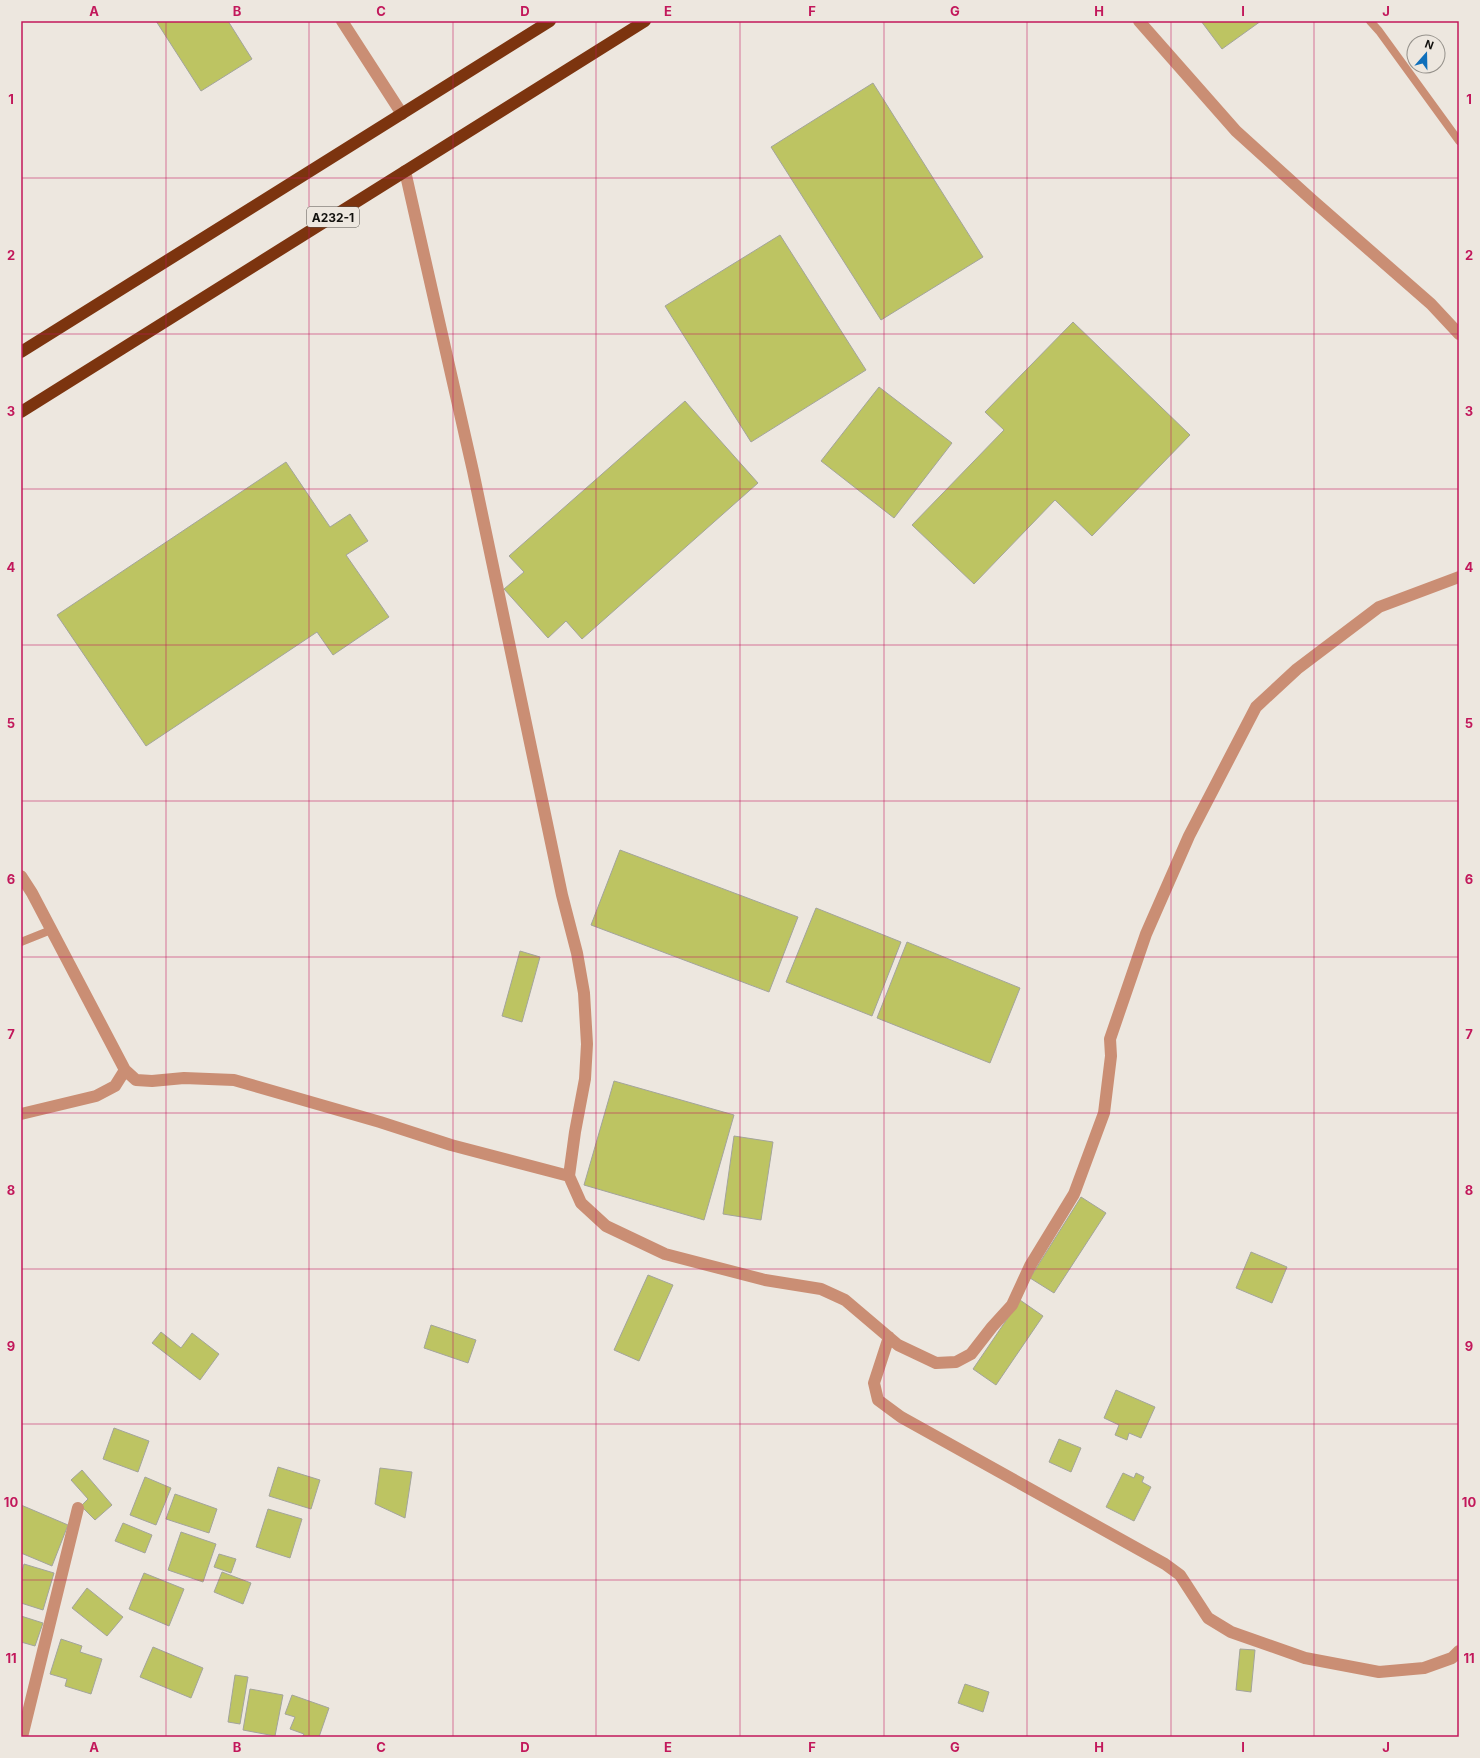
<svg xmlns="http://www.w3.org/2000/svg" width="1480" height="1758" viewBox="0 0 1480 1758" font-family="Inter,sans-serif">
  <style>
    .building { fill: #bdc462; stroke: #a3a49b }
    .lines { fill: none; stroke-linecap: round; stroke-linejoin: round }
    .lane { stroke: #ca8e74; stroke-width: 8 }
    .street { stroke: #ca8e74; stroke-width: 12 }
    .highway { stroke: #7c340f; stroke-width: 12 }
    .grid { fill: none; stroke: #c2185b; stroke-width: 1; stroke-opacity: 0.55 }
    .labels { text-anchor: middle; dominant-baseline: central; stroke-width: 4; stroke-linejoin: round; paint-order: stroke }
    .shield { fill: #ede7df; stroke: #54514d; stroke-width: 1 }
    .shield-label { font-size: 12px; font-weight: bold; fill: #12110e }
    .neatline { fill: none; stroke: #c2185b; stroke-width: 1.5 }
    .grid-label { font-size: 13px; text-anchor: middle; font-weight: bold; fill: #c2185b }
  </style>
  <rect width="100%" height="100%" fill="#ede7df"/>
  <path class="building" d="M156 21H228L252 59 201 91Z
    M1201 21H1261L1222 49Z
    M873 83 983 257 881 320 771 147Z
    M780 235 866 370 751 442 665 306Z
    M1073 322 1190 435 1092 536 1055 500 974 584 912 525 1004 430 985 412Z
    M879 387 952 443 894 518 821 461Z
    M685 401 758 483 582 639 566 621 548 638 504 589 524 572 509 556Z
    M286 462 330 527 350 514 368 541 346 555 389 617 333 655 317 632 146 746 57 615Z
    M620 850 798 917 769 992 591 925Z
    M816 908 901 942 872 1016 786 982Z
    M907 942 1020 988 990 1063 877 1018Z
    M520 951 540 957 522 1022 502 1016Z
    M614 1081 734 1115 704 1220 584 1185Z
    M734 1136 773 1142 761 1220 723 1214Z
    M1081 1197 1106 1213 1054 1293 1030 1278Z
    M1251 1252 1287 1267 1272 1303 1236 1288Z
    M648 1275 673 1285 639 1361 614 1350Z
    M1020 1300 1043 1316 996 1385 973 1369Z
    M431 1325 476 1340 468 1363 424 1348Z
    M161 1332 181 1348 192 1333 219 1354 200 1380 152 1343Z
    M1116 1390 1155 1407 1141 1438 1129 1433 1127 1440 1115 1435 1119 1425 1104 1418Z
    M114 1428 149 1441 138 1472 103 1459Z
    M1059 1439 1081 1448 1071 1472 1049 1462Z
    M278 1467 320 1480 311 1509 269 1496Z
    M380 1468 412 1472 405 1518 375 1504Z
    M82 1470 112 1505 95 1520 81 1506 88 1499 71 1480Z
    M1123 1473 1134 1478 1136 1473 1144 1477 1142 1482 1151 1487 1134 1521 1106 1507Z
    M145 1477 171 1488 156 1525 130 1515Z
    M175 1494 217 1509 209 1533 166 1519Z
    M21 1505 68 1525 52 1566 21 1553Z
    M268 1509 302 1519 290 1558 256 1547Z
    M123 1523 152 1535 145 1553 115 1541Z
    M181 1532 216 1544 203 1582 168 1570Z
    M219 1554 236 1559 231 1573 214 1567Z
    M24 1564 54 1573 43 1610 21 1603V1575Z
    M222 1572 251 1583 243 1604 214 1592Z
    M144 1573 184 1589 169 1626 129 1609Z
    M87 1588 123 1617 107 1636 72 1608Z
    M21 1616 43 1623 35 1646 21 1642Z
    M61 1639 82 1646 80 1652 102 1659 91 1694 65 1686 67 1679 50 1674Z
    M153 1647 203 1668 191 1698 140 1677Z
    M1240 1649 1255 1650 1251 1692 1236 1690Z
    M235 1675 248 1677 240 1724 228 1722Z
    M965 1684 989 1692 983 1712 958 1703Z
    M250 1689 283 1695 275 1736 243 1730Z
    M292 1695 329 1708 319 1737H302L304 1734 290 1729 295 1717 285 1714Z"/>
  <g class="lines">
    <path class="lane" d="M1370 21 1379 31 1459 141
      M21 942 51 930"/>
    <path class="street" d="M342 21 402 114
      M1139 21 1236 131 1311 199 1431 304 1459 334
      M405 171 473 471 562 895 577 953 584 993 587 1044 585 1079 575 1132 569 1176 581 1203 606 1226 665 1254 765 1280 821 1289 845 1300 898 1345 936 1363 956 1362 971 1354 992 1327 1012 1305 1030 1266 1074 1194 1104 1113 1111 1056 1110 1039 1146 934 1189 836 1256 707 1297 669 1379 607 1459 577
      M21 876 32 893 125 1070 136 1080 152 1081 184 1078 234 1080 380 1122 451 1145 569 1176
      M21 1114 96 1096 115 1086 125 1070
      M889 1337 874 1383 878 1400 901 1417 1165 1564 1180 1575 1208 1618 1231 1632 1305 1658 1379 1672 1424 1668 1452 1658 1459 1651
      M22 1737 78 1508"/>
    <path class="highway" d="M21 352 550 21
      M21 412 645 21"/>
  </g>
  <path class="grid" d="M166 21V1737M309 21V1737M453 21V1737M596 21V1737M740 21V1737M884 21V1737M1027 21V1737M1171 21V1737M1314 21V1737M21 178H1459M21 334H1459M21 489H1459M21 645H1459M21 801H1459M21 957H1459M21 1113H1459M21 1269H1459M21 1424H1459M21 1580H1459"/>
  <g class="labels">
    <rect class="shield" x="307" y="207" width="52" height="20" rx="3"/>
    <g class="shield-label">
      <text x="333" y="217">A232-1</text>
    </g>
  </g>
  <rect width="1480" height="1758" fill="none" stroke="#ede7df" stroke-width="44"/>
  <g transform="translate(1426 54) rotate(20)"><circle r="19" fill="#ede7df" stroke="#95918b"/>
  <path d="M0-3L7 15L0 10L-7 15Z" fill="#0f6fbb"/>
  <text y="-6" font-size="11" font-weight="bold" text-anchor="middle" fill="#12110e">N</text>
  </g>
  <rect x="22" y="22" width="1436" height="1714" class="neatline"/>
  <g class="grid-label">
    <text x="94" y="16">A</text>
    <text x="237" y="16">B</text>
    <text x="381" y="16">C</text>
    <text x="525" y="16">D</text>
    <text x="668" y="16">E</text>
    <text x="812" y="16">F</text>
    <text x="955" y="16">G</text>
    <text x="1099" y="16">H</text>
    <text x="1243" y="16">I</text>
    <text x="1386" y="16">J</text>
    <text x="11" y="104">1</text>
    <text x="1469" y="104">1</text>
    <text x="11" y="260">2</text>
    <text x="1469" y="260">2</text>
    <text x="11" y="416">3</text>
    <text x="1469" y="416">3</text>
    <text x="11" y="572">4</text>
    <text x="1469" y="572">4</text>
    <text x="11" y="728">5</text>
    <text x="1469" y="728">5</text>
    <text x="11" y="884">6</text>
    <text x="1469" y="884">6</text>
    <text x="11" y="1039">7</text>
    <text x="1469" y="1039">7</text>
    <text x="11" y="1195">8</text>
    <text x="1469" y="1195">8</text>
    <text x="11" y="1351">9</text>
    <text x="1469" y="1351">9</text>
    <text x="11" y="1507">10</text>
    <text x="1469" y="1507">10</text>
    <text x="11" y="1663">11</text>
    <text x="1469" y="1663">11</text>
    <text x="94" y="1752">A</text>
    <text x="237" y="1752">B</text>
    <text x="381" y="1752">C</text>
    <text x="525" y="1752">D</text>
    <text x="668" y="1752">E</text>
    <text x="812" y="1752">F</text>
    <text x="955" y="1752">G</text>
    <text x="1099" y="1752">H</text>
    <text x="1243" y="1752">I</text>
    <text x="1386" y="1752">J</text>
  </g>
</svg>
